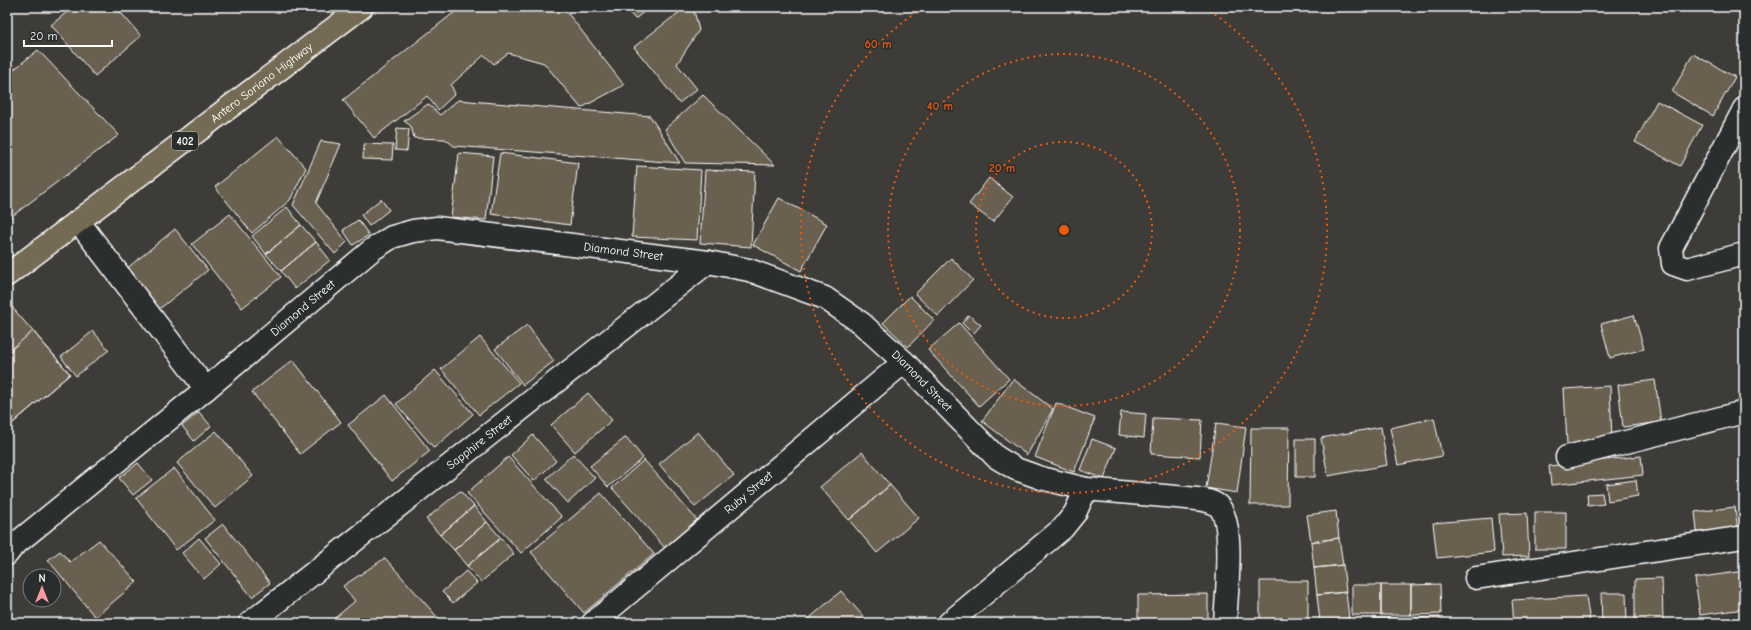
<svg xmlns="http://www.w3.org/2000/svg" width="1751" height="630" viewBox="0 0 1751 630" font-family="'Comic Neue',sans-serif">
  <style>
    .building { fill: #696050; stroke: #fff }
    .lines { fill: none; stroke-linecap: round; stroke-linejoin: round }
    .street-casing { stroke: #fff; stroke-width: 25 }
    .primary-casing { stroke: #fff; stroke-width: 25 }
    .street { stroke: #2a2d2e; stroke-width: 22 }
    .primary { stroke: #746b52; stroke-width: 22 }
    .ring { fill: none; stroke: #e8590c; stroke-width: 2; stroke-dasharray: 2 4 }
    .labels { text-anchor: middle; dominant-baseline: central; stroke-width: 3; stroke-linejoin: round; paint-order: stroke }
    .shield { fill: #2a2d2e; stroke: #bfc0c0; stroke-width: 1 }
    .shield-label { font-size: 11px; font-weight: bold; fill: #fff }
    .street-label { font-size: 12px; fill: #fff; stroke: #2a2d2e }
    .centre { fill: #e8590c; stroke: #2a2d2e; stroke-width: 2 }
    .ring-label { font-size: 12px; text-anchor: middle; font-weight: bold; fill: #e8590c; stroke: #2a2d2e; stroke-width: 3; stroke-linejoin: round; paint-order: stroke }
  </style>
  <rect width="100%" height="100%" fill="#3d3c38"/>
  <filter id="ink" filterUnits="userSpaceOnUse"><feTurbulence type="fractalNoise" baseFrequency=".025" numOctaves="2"/><feDisplacementMap in="SourceGraphic" scale="8" xChannelSelector="R" yChannelSelector="G"/><feConvolveMatrix kernelMatrix="1 2 1 2 8 2 1 2 1" color-interpolation-filters="sRGB"/></filter>
  <g filter="url(#ink)">
    <path class="building" d="M73 7H116L141 36 95 76 51 25Z
      M461 7H563L624 85 581 108 544 63 508 53 494 64 484 55 451 85 455 94 438 110 427 96 374 138 343 100Z
      M625 7H650L635 19Z
      M686 7H693L699 30 677 64 697 89 679 103 634 47Z
      M1738 7H1744V25Z
      M38 50 119 135 7 220V75Z
      M1693 54 1735 77 1713 116 1672 92Z
      M703 95 775 165 685 163 665 129Z
      M458 100 650 116 680 163 454 146 445 139 414 138 411 126 404 121 428 104 440 115Z
      M1657 101 1702 125 1680 166 1635 142Z
      M397 128 409 129 407 151 395 150Z
      M278 136 306 168 290 200 252 233 215 187Z
      M321 141 341 144 316 203 347 242 335 254 293 205Z
      M364 144 393 145 392 160 363 159Z
      M459 153 493 156 486 220 451 217Z
      M500 153 578 163 570 225 491 214Z
      M637 166 701 170 697 240 632 237Z
      M705 170 755 172 751 247 700 243Z
      M989 178 1013 197 993 222 969 204Z
      M779 198 827 224 801 271 753 245Z
      M381 199 389 210 369 226 361 215Z
      M287 207 301 225 266 254 252 236Z
      M230 214 281 277 242 308 192 244Z
      M358 220 369 235 353 245 343 230Z
      M301 225 316 242 281 271 266 254Z
      M175 229 208 270 158 310 125 270Z
      M316 242 330 260 295 289 281 271Z
      M951 258 973 280 938 316 915 294Z
      M910 296 934 320 908 347 883 323Z
      M11 306 70 374 7 428V309Z
      M969 315 981 325 973 334 962 323Z
      M1634 315 1644 349 1610 358 1601 324Z
      M959 323 1009 379 979 406 928 350Z
      M527 325 554 361 523 385 495 349Z
      M33 331 70 374 7 428V353Z
      M93 331 109 350 76 376 61 357Z
      M480 337 519 383 479 415 441 369Z
      M293 360 341 422 300 454 252 392Z
      M435 370 473 414 434 448 396 404Z
      M1013 379 1053 409 1027 455 982 421Z
      M1655 380 1661 422 1623 427 1618 385Z
      M1610 386 1612 442 1567 444 1564 389Z
      M588 393 612 420 575 452 551 425Z
      M386 395 430 451 392 481 348 425Z
      M1056 403 1095 418 1074 472 1035 457Z
      M199 412 211 426 194 441 182 426Z
      M1121 412 1146 414 1144 438 1119 435Z
      M1153 418 1202 420 1200 457 1151 454Z
      M1434 418 1442 456 1398 465 1390 428Z
      M1216 423 1246 427 1237 493 1206 488Z
      M1381 427 1387 465 1328 476 1321 438Z
      M1251 428H1289L1288 505H1250Z
      M216 431 253 476 215 508 177 463Z
      M698 432 734 475 695 507 659 464Z
      M533 435 556 461 534 481 511 455Z
      M626 437 643 458 608 487 590 466Z
      M1092 439 1116 448 1104 479 1080 470Z
      M1296 439H1315V477H1296Z
      M862 452 890 485 849 520 820 487Z
      M573 454 595 478 568 503 546 479Z
      M1641 456 1643 475 1551 485 1549 466Z
      M508 457 562 517 521 553 467 493Z
      M644 460 697 520 665 548 612 488Z
      M138 463 152 480 133 495 119 478Z
      M174 468 215 520 176 550 136 498Z
      M1636 480 1638 496 1608 501 1606 484Z
      M890 485 919 518 877 553 849 520Z
      M460 491 474 506 440 535 426 519Z
      M601 493 654 554 584 613 531 552Z
      M1602 493 1604 504 1588 506 1587 494Z
      M474 506 487 522 454 550 440 535Z
      M1735 507 1738 532 1698 540 1695 512Z
      M1336 511 1339 538 1311 542 1307 515Z
      M1535 512H1566V549H1535Z
      M1527 513 1529 556 1502 557 1499 514Z
      M1491 518 1494 552 1437 558 1433 523Z
      M487 522 501 538 467 566 454 550Z
      M223 524 270 583 252 597 205 538Z
      M199 538 221 564 204 579 182 553Z
      M501 538 514 554 481 582 467 566Z
      M1339 538 1343 565 1314 568 1311 542Z
      M99 540 137 582 95 617 48 560 60 551 70 562Z
      M385 558 439 619 434 623H329L355 601 343 586Z
      M1343 565 1346 592 1317 595 1314 568Z
      M466 571 477 583 453 603 442 592Z
      M1744 571V609L1700 615 1695 578Z
      M1662 578 1663 622H1635V579Z
      M1260 581H1308V622H1260Z
      M1440 584 1441 614 1411 615V585Z
      M1352 585H1381V615H1352Z
      M1381 585H1411V615H1381Z
      M841 591 869 623H804Z
      M1346 592 1349 618 1320 622 1317 595Z
      M1601 593H1626L1627 623H1602Z
      M1208 594V623H1138V595Z
      M1586 596 1590 623H1514L1512 600Z
      M1440 617V623H1407L1406 618Z
      M1349 618 1350 623H1320V622Z
      M1373 618H1406L1407 623H1373Z"/>
    <g class="lines">
      <g class="street-casing">
        <g id="street">
          <path d="M1744 109 1671 248 1673 264 1687 269 1744 254"/>
          <path d="M78 221 206 389"/>
          <path d="M1567 457 1744 412"/>
          <path id="s1" d="M7 554 13 546 206 389 373 249 392 237 413 231 437 228 708 262 749 270 825 298 861 323 904 362 996 457 1016 469 1041 478 1086 489 1187 498C1196 499 1209 499 1217 505 1236 519 1226 599 1225 623"/>
          <path d="M1476 578 1744 537"/>
          <path id="s2" d="M250 623 708 262"/>
          <path id="s3" d="M593 623 904 362"/>
          <path d="M949 623 1063 528 1075 513 1086 489"/>
        </g>
      </g>
      <g class="primary-casing">
        <g id="primary">
          <path id="s4" d="M7 275 362 7"/>
        </g>
      </g>
      <use href="#street" class="street"/>
      <use href="#primary" class="primary"/>
    </g>
  </g>
  <g class="ring">
    <circle cx="1064" cy="230" r="88"/>
    <circle cx="1064" cy="230" r="176"/>
    <path d="M1205 8A263 263 0 1 1 923 8"/>
  </g>
  <g class="labels">
    <rect class="shield" x="172" y="132" width="26" height="18" rx="3"/>
    <g class="shield-label">
      <text x="185" y="141">402</text>
    </g>
    <g class="street-label">
      <text stroke="none"><textPath href="#s4" startOffset="319">Antero Soriano Highway</textPath></text>
      <text stroke="none"><textPath href="#s1" startOffset="733">Diamond Street</textPath></text>
      <text stroke="none"><textPath href="#s1" startOffset="385">Diamond Street</textPath></text>
      <text stroke="none"><textPath href="#s1" startOffset="1069">Diamond Street</textPath></text>
      <text stroke="none"><textPath href="#s2" startOffset="292">Sapphire Street</textPath></text>
      <text stroke="none"><textPath href="#s3" startOffset="203">Ruby Street</textPath></text>
    </g>
  </g>
  <circle cx="1064" cy="230" r="6" class="centre"/>
  <g class="ring-label">
    <text x="878" y="48">60 m</text>
    <text x="940" y="110">40 m</text>
    <text x="1002" y="172">20 m</text>
  </g>
  <rect width="1751" height="630" fill="none" stroke="#2a2d2e" stroke-width="24"/>
  <rect x="12" y="12" width="1727" height="606" fill="none" stroke="#fff" stroke-width="1.5" filter="url(#ink)"/>
  <g transform="translate(42 588)"><circle r="19" fill="#2a2d2e" stroke="#7f8182"/>
  <path d="M0-3L7 15L0 10L-7 15Z" fill="#ff9aa2"/>
  <text y="-6" font-size="11" font-weight="bold" text-anchor="middle" fill="#ffffff">N</text>
  </g>
  <path d="M24 40v6h88v-6" fill="none" stroke="#ffffff" stroke-width="2"/>
  <text x="30" y="40" font-size="12" fill="#ffffff" stroke="#2a2d2e" stroke-width="3" paint-order="stroke">20 m</text>
</svg>
